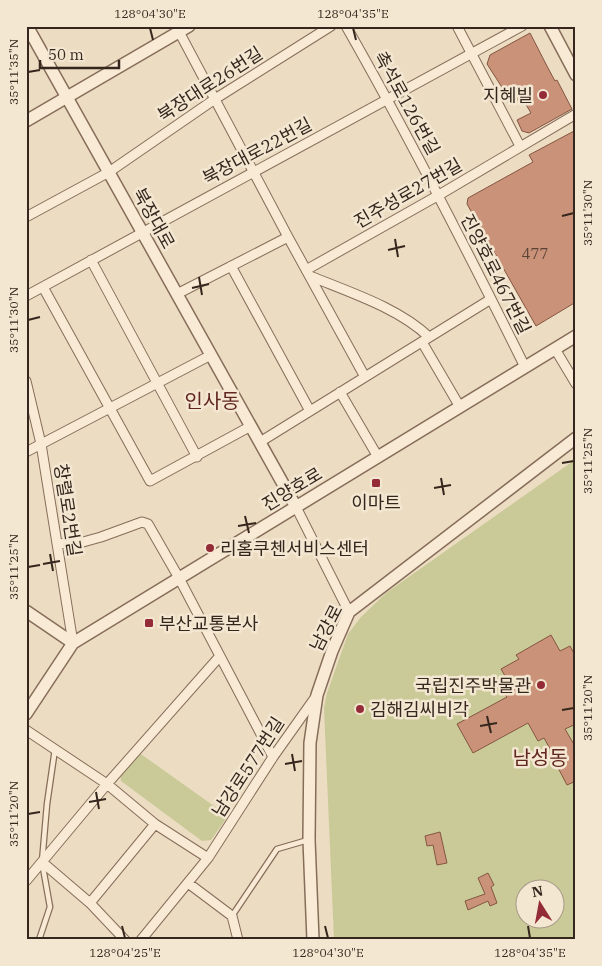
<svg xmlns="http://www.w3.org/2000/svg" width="602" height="966" viewBox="0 0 602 966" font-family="'IBM Plex Serif','Noto Sans KR',serif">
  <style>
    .green { fill: #c9ca97; fill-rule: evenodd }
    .building { fill: #ca9379; stroke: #845541 }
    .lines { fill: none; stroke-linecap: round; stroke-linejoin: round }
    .service-casing { stroke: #866d5a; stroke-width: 7 }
    .minor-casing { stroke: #866d5a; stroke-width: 11 }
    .tertiary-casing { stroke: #866d5a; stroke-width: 14 }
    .service { stroke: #f8ead5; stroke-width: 4.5 }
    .minor { stroke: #f8ead5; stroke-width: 9 }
    .tertiary { stroke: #f8ead5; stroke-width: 11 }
    .ticks { fill: none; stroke: #36271e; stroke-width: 2 }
    .poi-dot { fill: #932c36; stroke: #f4e7d2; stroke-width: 2 }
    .labels { text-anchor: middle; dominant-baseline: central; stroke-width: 5; stroke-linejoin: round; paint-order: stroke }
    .number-label { font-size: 15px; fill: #5b4235 }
    .street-label { font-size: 18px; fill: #36271e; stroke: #f4e7d2 }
    .poi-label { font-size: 18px; fill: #36271e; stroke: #f4e7d2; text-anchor: start }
    .quarter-label { font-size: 20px; fill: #61261e; stroke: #f4e7d2 }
    .neatline { fill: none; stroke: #36271e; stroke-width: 2 }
    .ticks-label { font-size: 12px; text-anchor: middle; fill: #36271e }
  </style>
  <rect width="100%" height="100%" fill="#ecdcc2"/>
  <path class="green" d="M576 459V940H334L324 708 327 693 348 634 361 617 386 593ZM524 888H554V918H524Z
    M138 752 228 816 211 840 202 841 121 781 120 772Z"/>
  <path class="building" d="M530 33 548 68 555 81 557 80 572 109 529 133 522 131 517 120 531 113 522 98 509 104 503 93 505 92 487 64 490 55Z
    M576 130V302L536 326 467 204 468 198 533 162 529 155Z
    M551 635 560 651 570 646 576 657V724L565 729 576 748V781L567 785 556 764 558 763 544 738 538 741 528 723 473 753 457 724 507 697 504 693 512 688 501 669 519 659 516 655Z
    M440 832 447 863 437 865 433 845 427 846 425 836Z
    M488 873 494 885 491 887 497 903 490 906 488 901 468 910 465 901 485 894 478 878Z"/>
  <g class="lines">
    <g class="service-casing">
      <path id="service" d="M232 916 277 849 308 840
        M39 940 50 907 42 862 47 804 55 749"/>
    </g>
    <g class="minor-casing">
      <path id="minor" d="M176 26 288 237 365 377
        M346 26C410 138 468 252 525 367
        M457 26 520 146
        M26 217 109 172 215 99 331 26
        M91 260 197 457
        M231 266 310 411
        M306 270 439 195 576 114
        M310 276C349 292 399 308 429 337
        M43 287 150 481 251 426
        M177 294 288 237
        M26 296 522 26
        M422 342 460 407
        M555 349 576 384
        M26 381 41 444 73 643
        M340 392 378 457
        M260 442 491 299
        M26 452 211 355
        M296 507 349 612
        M57 544 83 542 101 537 142 522 148 524 179 578 273 757
        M26 730 107 784 155 824 208 858
        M42 862 90 903 125 940
        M26 881 107 784 220 656
        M188 883 232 916 238 940
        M90 903 155 824
        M141 940 208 858 273 757 317 695"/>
    </g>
    <g class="tertiary-casing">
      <path id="tertiary" d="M27 26 296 507
        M550 26 576 75
        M26 121 189 26
        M26 611 73 643
        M26 714 73 643 576 336
        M313 940 309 840 310 743 317 695 332 651 349 612 576 438"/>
    </g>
    <use href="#service" class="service"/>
    <use href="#minor" class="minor"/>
    <use href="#tertiary" class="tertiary"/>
  </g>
  <path class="ticks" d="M150 28 153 40M353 28 356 40M28 72 40 70M562 216 574 213M395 239 398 257M388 250 405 246M199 277 202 295M192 288 209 284M28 320 40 317M562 463 574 461M441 478 444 495M434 488 451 485M245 516 249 533M238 526 256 523M50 554 53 571M43 564 60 561M28 567 40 565M562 710 574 708M487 716 491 733M480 726 497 723M292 754 295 771M285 764 302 761M96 792 99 809M89 802 106 799M28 814 40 812M122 926 125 938M325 926 328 938M528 926 530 938"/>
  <g class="poi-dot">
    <circle cx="543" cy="95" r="5"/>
    <rect x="371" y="478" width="10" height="10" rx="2.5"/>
    <circle cx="210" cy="548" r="5"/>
    <rect x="144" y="618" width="10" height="10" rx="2.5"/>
    <circle cx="541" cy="685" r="5"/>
    <circle cx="360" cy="709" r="5"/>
  </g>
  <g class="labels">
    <g class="number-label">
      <text x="535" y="253">477</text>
    </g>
    <g class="street-label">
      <text transform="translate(210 84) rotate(-33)">북장대로26번길</text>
      <text transform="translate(407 103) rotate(61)">촉석로126번길</text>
      <text transform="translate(257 151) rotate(-28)">북장대로22번길</text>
      <text transform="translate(408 193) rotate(-30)">진주성로27번길</text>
      <text transform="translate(154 218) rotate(61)">북장대로</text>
      <text transform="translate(496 274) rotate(63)">진양호로467번길</text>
      <text transform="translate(292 489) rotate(-31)">진양호로</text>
      <text transform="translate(68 510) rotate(81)">창렬로2번길</text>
      <text transform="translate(326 628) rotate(-63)">남강로</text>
      <text transform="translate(248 767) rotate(-57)">남강로577번길</text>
    </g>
    <g class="poi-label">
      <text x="533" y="95" text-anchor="end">지혜빌</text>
      <text x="376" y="502" text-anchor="middle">이마트</text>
      <text x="220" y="548">리홈쿠첸서비스센터</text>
      <text x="159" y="623">부산교통본사</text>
      <text x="531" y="685" text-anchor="end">국립진주박물관</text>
      <text x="370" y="709">김해김씨비각</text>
    </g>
    <g class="quarter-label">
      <text x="212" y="400">인사동</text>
      <text x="540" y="757">남성동</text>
    </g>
  </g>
  <rect width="602" height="966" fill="none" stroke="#f4e7d2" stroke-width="55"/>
  <g transform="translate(540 904) rotate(349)"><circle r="24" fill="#f4e7d2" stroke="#a89a8a"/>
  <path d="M0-4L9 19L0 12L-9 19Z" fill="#932c36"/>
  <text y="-8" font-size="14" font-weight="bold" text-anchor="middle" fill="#36271e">N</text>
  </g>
  <path d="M40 60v8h79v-8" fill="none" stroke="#36271e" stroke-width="2.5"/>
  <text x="48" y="60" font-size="15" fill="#36271e" stroke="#f4e7d2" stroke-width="4" paint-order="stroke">50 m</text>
  <rect x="28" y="28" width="546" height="910" class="neatline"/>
  <g class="ticks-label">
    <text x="150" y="18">128°04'30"E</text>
    <text x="353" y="18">128°04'35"E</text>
    <text transform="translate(14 72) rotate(-90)" y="4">35°11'35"N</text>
    <text transform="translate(588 213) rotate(-90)" y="4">35°11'30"N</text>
    <text transform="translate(14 320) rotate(-90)" y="4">35°11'30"N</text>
    <text transform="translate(588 461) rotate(-90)" y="4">35°11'25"N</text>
    <text transform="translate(14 567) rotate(-90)" y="4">35°11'25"N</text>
    <text transform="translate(588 708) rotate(-90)" y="4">35°11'20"N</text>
    <text transform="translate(14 814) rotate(-90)" y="4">35°11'20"N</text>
    <text x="125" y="957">128°04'25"E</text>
    <text x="328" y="957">128°04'30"E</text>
    <text x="530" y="957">128°04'35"E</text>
  </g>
</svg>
